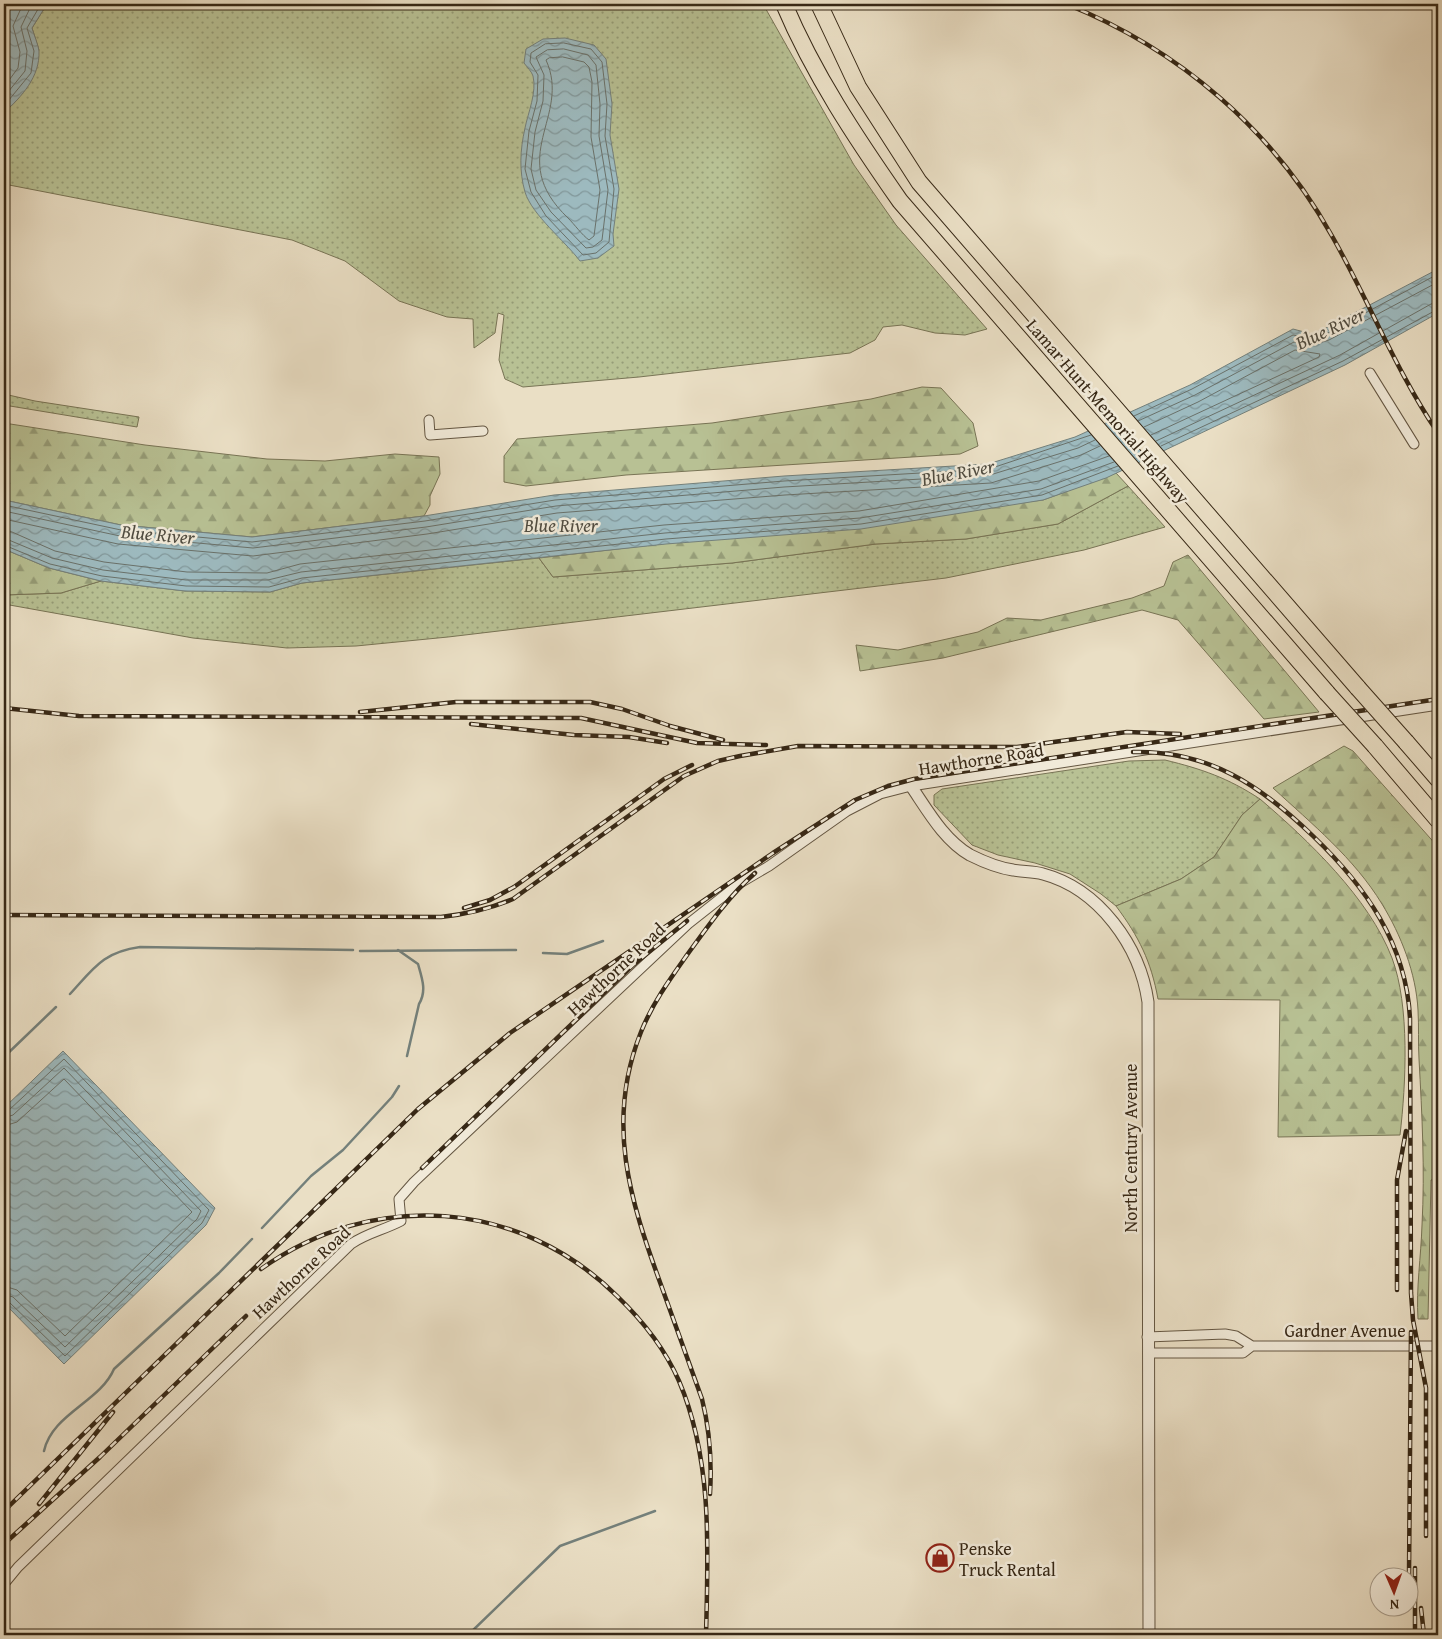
<svg xmlns="http://www.w3.org/2000/svg" width="1442" height="1639" viewBox="0 0 1442 1639" font-family="'Gentium Book Plus',serif">
  <style>
    .grass { fill: url(#grass-dots); stroke: #787455 }
    .forest { fill: url(#forest-firs); stroke: #787455 }
    .water { fill: url(#water-waves); stroke: #74807b }
    .lines { fill: none; stroke-linecap: round; stroke-linejoin: round }
    .shore { stroke: #6a716a; stroke-width: 1 }
    .stream { stroke: #74807b; stroke-width: 2.5 }
    .minor-casing { stroke: #645642; stroke-width: 11 }
    .tertiary-casing { stroke: #645642; stroke-width: 13 }
    .motorway-casing { stroke: #372816; stroke-width: 18 }
    .minor { stroke: #f1ead9; stroke-width: 9 }
    .tertiary { stroke: #f1ead9; stroke-width: 11 }
    .motorway { stroke: #eadfc5; stroke-width: 16 }
    .rail-casing { stroke: #372816; stroke-width: 4.5 }
    .rail { stroke: #f1ead9; stroke-width: 2.5; stroke-dasharray: 8; stroke-linecap: butt }
    .motorway-bridge-casing { stroke: #372816; stroke-width: 18; stroke-linecap: butt }
    .motorway-bridge { stroke: #eadfc5; stroke-width: 16 }
    .labels { text-anchor: middle; dominant-baseline: central; stroke-width: 5; stroke-linejoin: round; paint-order: stroke }
    .street-label { font-size: 18px; fill: #372816; stroke: #f1ead9 }
    .poi-label { font-size: 18px; fill: #372816; stroke: #f1ead9; text-anchor: start }
    .water-label { font-size: 19px; font-style: italic; fill: #504c40; stroke: #f1ead9 }
  </style>
  <defs>
    <pattern id="grass-dots" width="8" height="8" patternUnits="userSpaceOnUse" patternTransform="scale(1.25)"><rect width="8" height="8" fill="#b8c194"/><path d="M2 2h.1M6 6h.1" fill="none" stroke="#969d78" stroke-width="1.8" stroke-linecap="round"/></pattern>
    <pattern id="forest-firs" width="22" height="20" patternUnits="userSpaceOnUse" patternTransform="scale(1.25)"><rect width="22" height="20" fill="#b8c194"/><path d="M5 1l3.5 6h-7zM16 11l3.5 6h-7z" fill="#969d78"/></pattern>
    <pattern id="water-waves" width="16" height="10" patternUnits="userSpaceOnUse" patternTransform="scale(1.25)"><rect width="16" height="10" fill="#9dbabf"/><path d="M0 5q4-4 8 0t8 0" fill="none" stroke="#81979a"/></pattern>
  </defs>
  <rect width="100%" height="100%" fill="#eadfc5"/>
  <filter id="stains"><feTurbulence type="fractalNoise" baseFrequency=".004" numOctaves="4"/><feColorMatrix values="0 0 0 0 .2 0 0 0 0 .09 0 0 0 0 .02 0 0 0 .5 -.17"/></filter>
  <radialGradient id="worn" r=".72"><stop offset=".6" stop-color="#630" stop-opacity="0"/><stop offset="1" stop-color="#630" stop-opacity=".3"/></radialGradient>
  <path class="grass" d="M47 4H763L854 165 896 225 987 329 965 335 935 333 902 325 883 327 875 340 850 353 639 377 523 387 505 379 499 360 504 315 498 313 495 333 474 348 473 319 447 317 399 301 345 261 292 240 4 184V113L17 100 39 50 32 28Z
    M4 394 35 401 139 417 137 427 4 405Z
    M1128 486 1165 527 1084 550 946 578 448 637 356 646 287 648 193 638 4 604V595L61 593 101 581 185 591 270 592 302 583 539 558 553 577 732 563 876 544 966 539 1058 524Z
    M1165 760C1202 769 1228 778 1260 799L1242 815 1214 857 1181 879 1116 906 1101 894 1070 874 1035 863 998 855 972 845 934 805V795L942 789 1129 761Z"/>
  <path class="forest" d="M922 387 941 388 973 423 978 446 960 454 626 475 526 486 504 482V456L517 439 712 423 871 399Z
    M4 423 145 445 267 459 325 461 395 454 439 457 440 474 430 496V505L424 516 252 537 121 525 4 500Z
    M1116 473 1128 486 1058 524 966 539 876 544 732 563 553 577 539 558 1043 500Z
    M4 549 49 568 101 581 61 593 4 595Z
    M1188 555 1319 712 1264 719 1178 620 1142 610 943 658 860 671 856 645 898 650 978 632 1007 618 1041 620 1132 598 1164 586 1173 562Z
    M1344 746 1353 751 1438 847V1179L1431 1180 1428 1319H1418C1416 1288 1421 1257 1422 1225 1425 1170 1422 1114 1419 1059 1418 1043 1419 1026 1418 1010 1416 973 1401 935 1382 904 1354 858 1312 824 1273 788Z
    M1260 799C1308 840 1369 898 1392 958 1410 1006 1406 1084 1400 1135L1278 1137 1280 1000 1158 999C1151 961 1139 937 1116 906L1181 879 1214 857 1242 815Z"/>
  <path class="water" d="M4 4H47L32 28C34 35 38 44 39 51 40 77 22 96 4 113Z
    M565 38 594 45 606 59 612 104 610 135 619 189 613 234 614 246 598 258 580 261C565 241 532 215 525 192 519 171 520 150 525 128 528 113 537 92 533 76 532 72 527 67 524 63L526 49 543 39Z
    M1438 269V313L1345 365 1106 478 1043 500 861 529 666 544 302 583 270 592 185 591 101 581 49 568 4 549V500L121 525 252 537 424 516 554 495 784 476 988 464 1075 437 1190 385 1293 329 1312 334 1324 329Z
    M63 1051 215 1208 206 1225 64 1364 4 1303V1108Z"/>
  <g class="lines">
    <path class="shore" d="M564 43 591 49 602 62 607 104 605 136 614 189 609 242 596 253 583 255 546 216 531 192 525 169 529 131 537 101 538 75 530 62 531 53 545 44Z
      M564 49 588 55 596 65 600 104 599 136 608 190 602 240 593 247 586 248 551 212 536 190 531 169 535 132 543 101 544 75 536 57 547 50Z
      M563 57 584 62 589 67 592 82 591 137 600 190 594 236 589 240C582 235 575 225 568 218 504 157 572 117 546 60L549 58Z
      M4 87 18 68 20 52 13 26 23 4
      M4 97 25 71 27 51 21 27 32 4
      M4 106 31 73 34 51 27 28 41 4
      M1134 416 1192 389 1293 335 1312 339 1326 334 1438 274
      M1138 421 1195 395 1294 342 1312 345 1329 340 1438 282
      M1144 427 1198 402 1295 350 1320 354 1319 357 1151 435
      M1156 441 1340 355 1431 304 1438 303
      M1161 446 1343 361 1438 309
      M4 505 121 530 252 542 425 521 555 500 784 481 989 469 1091 435
      M4 511 120 536 253 548 426 527 556 506 784 487 990 475 1078 448 1095 440
      M4 519 118 544 253 556 427 534 557 513 785 495 991 483 1081 455 1100 446
      M4 531 12 532 55 551 104 562 187 572 267 573 300 564 664 525 859 511 1039 481 1109 456
      M4 538 52 558 103 570 186 580H268L301 572 665 533 860 518 1041 489 1114 462
      M4 545 50 564 102 576 186 586 269 587 302 578 666 539 861 524 1042 495 1118 466
      M4 1112 9 1110 64 1059 209 1210 202 1223 65 1356 9 1302 4 1300
      M4 1118 13 1115 64 1068 201 1211 197 1219 65 1347 13 1297 4 1294
      M4 1126 17 1122 64 1079 192 1212 65 1336 17 1290 4 1286"/>
    <path class="stream" d="M398 950 418 964C422 978 427 991 419 1004L407 1056
      M360 951 516 950
      M543 953 567 954 603 941
      M70 994C94 968 103 952 140 947L353 950
      M4 1057 56 1007
      M262 1228 311 1176 343 1150 392 1097 399 1086
      M44 1451C52 1414 100 1402 114 1369L219 1273 252 1239
      M468 1635 560 1546 655 1511"/>
    <g class="minor-casing">
      <path id="minor" d="M1370 373 1414 444
        M429 420 430 435 483 431
        M1147 1337 1225 1334 1236 1336 1252 1346
        M1148 1353H1243L1252 1346H1438
        M4 1584 18 1567 351 1244C367 1233 384 1230 401 1221L399 1199 414 1182 688 924 740 883 769 866 847 811 880 794 911 786 1438 705"/>
    </g>
    <g class="tertiary-casing">
      <path id="tertiary" d="M911 786C928 811 944 840 970 855 982 861 999 868 1013 870 1022 872 1033 871 1043 874 1099 889 1140 946 1148 1002L1149 1635"/>
    </g>
    <g class="motorway-casing">
      <path id="motorway" d="M784 4C814 75 856 138 900 201L1327 693
        M819 4 858 87 919 182 1358 688
        M1406 742 1438 779
        M1375 746 1438 820"/>
    </g>
    <use href="#minor" class="minor"/>
    <use href="#tertiary" class="tertiary"/>
    <use href="#motorway" class="motorway"/>
    <g class="rail-casing">
      <path id="rail" d="M1066 4C1179 49 1273 130 1332 236 1369 301 1396 371 1438 433
        M4 708 79 716 581 718 697 743 766 745
        M360 712 456 702H590L622 709 676 728
        M471 724 574 735 629 737 667 743
        M670 726 723 740
        M1133 752C1209 750 1261 786 1313 836 1365 886 1406 943 1410 1018L1411 1293 1413 1320 1426 1388V1536
        M464 908 490 900 514 887 664 779 692 765
        M4 915 441 917C467 914 489 909 513 899L684 776 718 761 740 756 798 746 1017 747 1127 732 1180 734
        M422 1168 633 965 687 921
        M261 1269C373 1189 519 1199 617 1296 642 1320 665 1349 679 1381 713 1461 708 1551 706 1635
        M1397 1290V1180L1406 1131
        M710 1494C712 1461 710 1431 702 1399 688 1361 675 1323 661 1285 630 1200 605 1122 641 1032 652 1004 670 979 687 955 708 926 728 897 755 873
        M39 1504 113 1412
        M4 1511 418 1109 510 1033 773 853 855 800 888 786 914 779 1438 699
        M4 1544 100 1457 246 1316
        M1415 1568V1635
        M1409 1576 1411 1332
        M1421 1608 1424 1635"/>
    </g>
    <use href="#rail" class="rail"/>
    <g class="motorway-bridge-casing">
      <path id="motorway-bridge" d="M1358 688 1406 742
        M1327 693 1375 746"/>
    </g>
    <use href="#motorway-bridge" class="motorway-bridge"/>
  </g>
  <defs>
    <g id="shop-ring" transform="scale(1.4375)"><circle r="9.5" fill="#f1ead9" stroke="#8f2418" stroke-width="1.5"/><path d="M-5-2.5h2.3a2.7 3.5 0 0 1 5.4 0H5L5.5 6h-11ZM-1.5-2.5h3a1.5 2.3 0 0 0-3 0Z" fill="#8f2418"/></g>
  </defs>
  <g fill-rule="evenodd">
    <use href="#shop-ring" x="940" y="1558"/>
  </g>
  <g class="labels">
    <g class="street-label">
      <text transform="translate(1108 411) rotate(49)">Lamar Hunt Memorial Highway</text>
      <text transform="translate(981 759) rotate(-9)">Hawthorne Road</text>
      <text transform="translate(616 969) rotate(-43)">Hawthorne Road</text>
      <text transform="translate(1130 1148) rotate(-90)">North Century Avenue</text>
      <text transform="translate(301 1272) rotate(-43)">Hawthorne Road</text>
      <text x="1345" y="1330">Gardner Avenue</text>
    </g>
    <g class="poi-label">
      <text x="959" y="1548">Penske<tspan x="959" dy="21">Truck Rental</tspan></text>
    </g>
    <g class="water-label">
      <text transform="translate(1330 328) rotate(-25)">Blue River</text>
      <text transform="translate(958 472) rotate(-11)">Blue River</text>
      <text x="561" y="525">Blue River</text>
      <text transform="translate(158 534) rotate(5)">Blue River</text>
    </g>
  </g>
  <rect width="1442" height="1639" fill="none" stroke="#eadfc5" stroke-width="20"/>
  <rect x="5" y="5" width="1432" height="1629" fill="none" stroke="#372816" stroke-width="2.5"/>
  <rect x="10" y="10" width="1422" height="1619" fill="none" stroke="#372816"/>
  <g transform="translate(1394 1592) rotate(178)"><circle r="24" fill="#f1ead9" stroke="#a79c8b"/>
  <path d="M0-4L9 19L0 12L-9 19Z" fill="#8f2418"/>
  <text y="-8" font-size="14" font-weight="bold" text-anchor="middle" fill="#372816">N</text>
  </g>
  <rect width="100%" height="100%" filter="url(#stains)"/>
  <rect width="100%" height="100%" fill="url(#worn)"/>
</svg>
